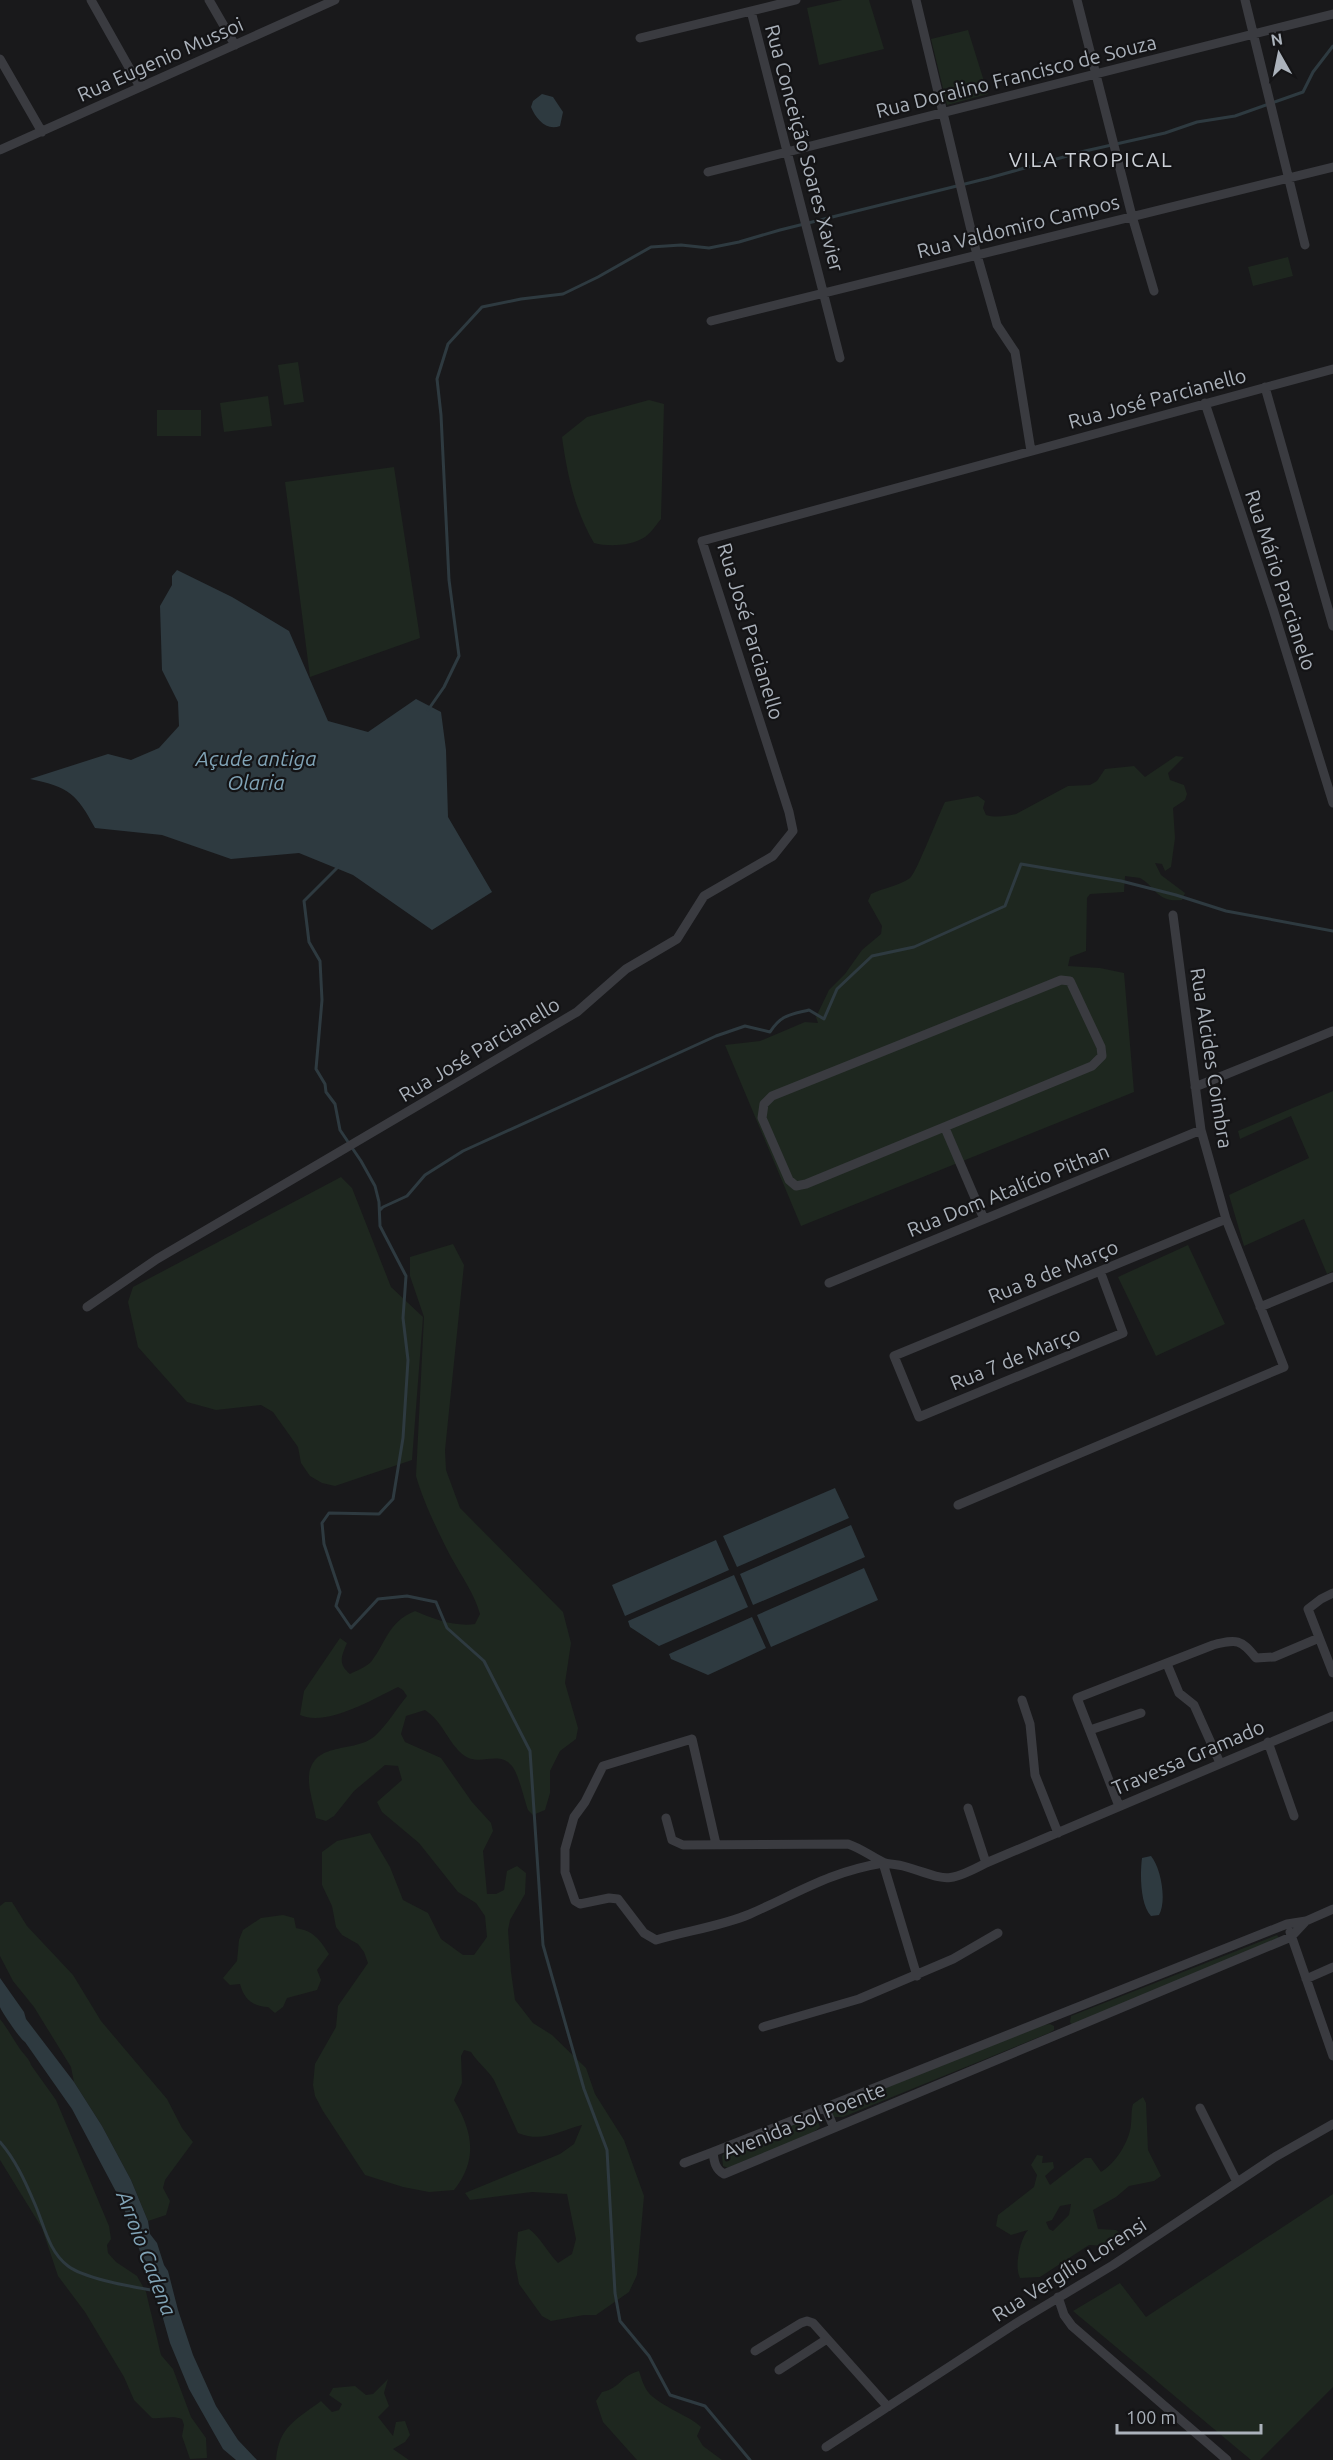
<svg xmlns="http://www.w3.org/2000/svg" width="1333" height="2460" viewBox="0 0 1333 2460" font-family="Ubuntu,sans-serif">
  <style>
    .green { fill: #1e271f; fill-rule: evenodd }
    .water { fill: #2e3a40 }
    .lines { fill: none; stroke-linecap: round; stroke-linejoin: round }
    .stream { stroke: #2e3a40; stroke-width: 3 }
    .street { stroke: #3a3b40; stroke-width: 9 }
    .labels { text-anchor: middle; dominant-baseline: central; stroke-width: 4.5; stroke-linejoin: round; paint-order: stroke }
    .street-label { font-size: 20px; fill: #abb2bb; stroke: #141416 }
    .neighbourhood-label { font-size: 21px; letter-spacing: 1.5px; fill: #ccd0d7; stroke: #141416 }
    .water-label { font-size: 21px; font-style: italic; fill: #81a4b7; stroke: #141416 }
  </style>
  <rect width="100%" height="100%" fill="#19191b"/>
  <path class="green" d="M842 0H869L884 49 819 65 807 8Z
    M968 30 988 94 947 105 931 39Z
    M1288 257 1293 276 1253 286 1248 267Z
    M298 362 304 402 284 405 278 365Z
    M268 396 272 426 224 432 220 403Z
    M649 400 664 404 661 519C656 525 651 533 645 537 631 546 609 547 594 543 575 511 567 474 562 437L587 417Z
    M157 410H201V436H157Z
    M394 467 420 638 310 677 285 482Z
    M1176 756 1184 757 1168 773 1170 780 1184 785 1187 794 1185 800 1173 808 1175 838 1171 867 1165 871 1162 864 1155 863 1161 875 1185 893 1182 900C1157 903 1155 886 1140 878 1136 877 1129 877 1125 876L1124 892 1090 894 1087 898 1086 951 1070 957 1068 966 1100 968 1124 973 1134 1092 801 1226 725 1045 760 1041 805 1022 818 1023 816 1017 829 990 845 974 862 950 881 934 882 926 868 901 871 894C883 888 899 886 910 878 916 874 939 814 945 802L978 796 985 801 983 808 986 815C996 818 1006 816 1016 814L1068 786 1090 785 1097 781 1105 769 1134 766 1145 777Z
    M1333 1091V1271L1327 1274 1304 1219 1244 1246 1229 1195 1309 1158 1291 1116 1240 1139 1238 1131Z
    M341 1177 352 1188 391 1287 423 1317 412 1460 335 1486 322 1483 310 1476 301 1463 298 1447 273 1412 261 1405 216 1410 187 1402 138 1347 128 1302 133 1287Z
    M453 1244 464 1265 445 1450 446 1470 460 1508 563 1612 571 1643 565 1683 578 1728 576 1739 560 1751 550 1771V1793L545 1810 533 1815 528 1810C524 1799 519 1775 512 1766 498 1749 478 1769 461 1753 447 1740 442 1721 425 1710L406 1716 401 1734 405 1742 441 1758 472 1802 491 1823 493 1831 483 1851 487 1894H496L504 1890 507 1871 517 1866 526 1873 525 1894 510 1920 508 1930 511 1972 515 2000 533 2023 552 2035 586 2068 595 2094 624 2140 644 2196 637 2275 629 2292 596 2315H584L551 2321 542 2316 519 2284 515 2263 518 2232 529 2229C541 2238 547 2252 558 2263L572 2254 576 2239 567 2194 532 2192 470 2200 465 2193 560 2154 574 2144 582 2125C558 2131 543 2143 518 2133L494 2080C487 2069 478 2063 471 2052L464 2050 461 2056 462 2083 454 2100C473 2132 478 2160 454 2190L429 2192 403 2187 365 2175 323 2111 315 2096 313 2085 315 2064 336 2027 338 2006 368 1963 364 1952 358 1944 342 1935 336 1927 332 1906 322 1885V1852L337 1841 370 1833 390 1867 403 1900 428 1913 441 1939 463 1955H474L487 1937 485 1916 476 1903 458 1892 419 1843 382 1812 377 1802 402 1780 398 1766 385 1765 354 1791 334 1816 326 1821 316 1818C314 1805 308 1789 309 1776 313 1740 354 1754 375 1736 387 1725 397 1708 407 1696L403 1690 398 1687C373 1699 327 1727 300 1715L304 1691 340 1638 347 1643C341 1657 338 1664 350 1674 356 1671 366 1667 371 1662 387 1641 388 1622 415 1611 433 1619 456 1627 475 1624L480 1614C474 1593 462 1577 451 1557 439 1534 423 1501 416 1476L424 1317 410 1276V1257Z
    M1188 1245 1225 1324 1156 1356 1118 1277Z
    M5 1902H12L27 1926 73 1975 101 2021 167 2099 182 2128 193 2142 165 2180 163 2188 170 2201 166 2215 148 2221 131 2180 102 2126 74 2082 71 2067 34 2007 13 1981 0 1956V1906Z
    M283 1915 294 1918 296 1928C314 1931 320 1940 329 1954L317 1970 321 1980 317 1990 287 1998 283 2007 275 2013 268 2007C252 2006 244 1999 240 1984L230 1985 223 1978 237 1961 239 1940 243 1930 261 1918Z
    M1277 1935 1279 1938 1072 2025 1070 2022 1071 2016Z
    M0 2019C8 2029 13 2039 20 2049 24 2055 29 2058 31 2065L56 2100 109 2226 111 2239 107 2245 108 2253 116 2262 137 2276 146 2292 161 2355 173 2369 191 2417 206 2438 207 2458 190 2459 182 2436 184 2425 182 2419C173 2415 161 2419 152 2418L134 2400 124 2377 85 2312 58 2276 42 2228 0 2160Z
    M1050 2024 1054 2026V2030L1049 2033 843 2117H834L831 2113 832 2109 1043 2025Z
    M1143 2097 1146 2103 1148 2150 1161 2176 1154 2181 1129 2186 1116 2197 1093 2210 1098 2229 1116 2230 1129 2240 1124 2247 1089 2245 1040 2277 1020 2278C1014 2267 1020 2239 1028 2230L1011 2235 996 2226 998 2215 1034 2187 1037 2175 1031 2165 1037 2155 1043 2156 1042 2163 1053 2162 1054 2168 1045 2176 1050 2185 1085 2158H1091L1101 2172C1115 2164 1130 2141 1131 2124 1132 2116 1131 2111 1133 2104ZM1071 2204 1069 2215 1053 2231 1049 2229 1046 2222 1052 2220 1060 2206Z
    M812 2116 816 2117 820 2127 810 2135 728 2168 723 2166 722 2156 727 2150Z
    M1333 2194V2387L1260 2460H1251L1073 2311 1120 2283 1146 2317Z
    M639 2371C641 2377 643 2384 646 2389 654 2404 689 2415 701 2427L697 2436 703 2446 722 2460H637L603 2422 596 2401 602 2392C621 2388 620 2376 639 2371Z
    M388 2379 384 2393 389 2406 378 2417 393 2436 396 2422 405 2421 410 2435 405 2442 393 2449 409 2460H276C279 2426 296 2420 321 2401L332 2412 339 2410 342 2404 329 2395 333 2388 355 2386 366 2395 373 2394Z"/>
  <path class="water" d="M542 94 553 97 563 112 560 126C546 131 536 119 531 107L533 101Z
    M177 570 232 597 289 631 328 721 368 732 416 699 441 712 446 750 448 817 492 892 432 930 353 875 299 853 231 859 162 835 95 828C77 794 69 787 30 779L108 754 131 760 159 748 179 726 178 702 162 670 160 606 172 585V576Z
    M835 1488 849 1518 737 1567 723 1536Z
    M851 1525 865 1557 753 1605 740 1574Z
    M716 1540 729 1570 625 1616 612 1585Z
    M864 1568 878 1600 771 1647 757 1615Z
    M734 1575 748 1607 659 1646 630 1627 628 1621Z
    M752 1617 766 1648 708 1675 671 1659 669 1654Z
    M1151 1856C1161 1868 1167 1901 1159 1915L1151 1916C1140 1904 1140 1874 1142 1858Z
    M0 1978 24 2012 26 2019 74 2082 102 2126 131 2180 148 2221 150 2234 157 2243 164 2265 168 2271 178 2310 193 2355 216 2406 238 2440 257 2460H236L223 2449 189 2389 170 2343 157 2297 122 2203 72 2109 25 2042C21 2040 1 2011 0 2007 0 1999 0 1987 0 1978Z"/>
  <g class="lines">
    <path class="stream" d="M428 710 444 687 459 656 449 580 441 415 437 379 448 344 482 307 521 299 563 294 598 277 651 247 681 245 709 248 739 242 780 230 989 178 1085 151 1165 133 1197 122 1235 116 1303 92 1313 72 1333 46
      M338 865 337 868 304 901 309 942 320 961 322 1000 316 1069 325 1084 326 1092 335 1104 340 1130 361 1161 375 1186 379 1202 380 1226 406 1276 403 1318 408 1360 403 1438 393 1499 379 1514 329 1513 322 1523 324 1544 340 1592 336 1606 351 1628 378 1599 407 1596 436 1602 447 1628 484 1661 530 1751 543 1945 584 2089 607 2150 615 2293 620 2321 649 2356 670 2395 705 2406 750 2460
      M380 1210 383 1207 407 1196 425 1175 463 1151 716 1036 745 1026 770 1032C781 1015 789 1015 809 1010L824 1019 837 989 872 956 914 947 1005 906 1021 864 1121 881 1176 895 1226 911 1333 931
      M0 2142C15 2159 25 2181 34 2202 44 2224 48 2251 68 2266 85 2279 134 2287 156 2291"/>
    <path class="street" d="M91 0 140 87
      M209 0 235 45
      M916 0 977 255 997 325 1015 352 1031 451
      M1077 0 1132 216 1154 291
      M1245 0 1305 245
      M751 11 840 358
      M640 38 796 0
      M0 59 42 132
      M0 150 335 0
      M708 172 1333 14
      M711 321 1333 167
      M1265 387 1333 626
      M1205 403 1273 609 1333 803
      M1061 980 1070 981 1101 1047 1102 1056 1092 1066 806 1184 796 1186 789 1180 762 1118 764 1104 772 1096Z
      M1195 1087 1333 1031
      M945 1128 984 1219
      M1100 1271 1123 1333 919 1417 894 1356 1226 1219
      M829 1283 1201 1130
      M87 1307 157 1259 577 1012 626 969 677 939 704 896 773 856 793 831 789 812 702 541 1333 369
      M1260 1307 1333 1277
      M958 1505 1284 1367 1226 1219 1201 1130 1173 915
      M1333 1593 1321 1599 1308 1609 1333 1673
      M1167 1664 1179 1693 1194 1705 1220 1763
      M1022 1700 1030 1724 1035 1775 1058 1833
      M1090 1730 1141 1713
      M1268 1742 1294 1816
      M1119 1806 1077 1698 1213 1645C1237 1639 1241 1639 1256 1658L1274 1657 1319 1638
      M968 1808 986 1863
      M666 1818 672 1840 683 1845 848 1844C860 1848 869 1855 881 1861 887 1865 896 1864 903 1866 946 1878 943 1886 986 1863L1333 1716
      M716 1844 692 1739 603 1766 585 1802 574 1817 565 1849V1872L575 1901 580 1904 609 1898 618 1899 644 1933 656 1940C686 1931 722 1926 750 1914 798 1893 829 1872 883 1863L917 1976
      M1306 1921 1291 1937 724 2174C715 2169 714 2161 713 2152L1287 1924 1306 1921 1333 1909
      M1290 1932 1333 2056
      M1306 1979 1333 1967
      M763 2027 859 1999 953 1959 998 1933
      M825 2107 834 2128
      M1200 2108 1237 2182
      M684 2163 713 2152
      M1058 2297 1064 2315 1072 2326 1227 2460
      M755 2351 801 2323 807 2321 813 2323 888 2407
      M779 2370 827 2339
      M826 2447 1018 2322 1113 2265 1275 2157 1333 2124"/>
  </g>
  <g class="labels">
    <g class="street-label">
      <text transform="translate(160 59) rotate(-24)">Rua Eugenio Mussoi</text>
      <text transform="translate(1016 76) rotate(-14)">Rua Doralino Francisco de Souza</text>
      <text transform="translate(805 148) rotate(75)">Rua Conceição Soares Xavier</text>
      <text transform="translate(1018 226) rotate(-14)">Rua Valdomiro Campos</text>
      <text transform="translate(1157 398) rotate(-15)">Rua José Parcianello</text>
      <text transform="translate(1281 580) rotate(72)">Rua Mário Parcianelo</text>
      <text transform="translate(751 631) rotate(73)">Rua José Parcianello</text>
      <text transform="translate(479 1049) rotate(-31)">Rua José Parcianello</text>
      <text transform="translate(1212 1058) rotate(81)">Rua Alcides Coimbra</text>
      <text transform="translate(1008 1190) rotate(-22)">Rua Dom Atalício Pithan</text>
      <text transform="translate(1053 1271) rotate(-22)">Rua 8 de Março</text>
      <text transform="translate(1015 1358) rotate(-22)">Rua 7 de Março</text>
      <text transform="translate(1188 1757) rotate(-23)">Travessa Gramado</text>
      <text transform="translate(804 2120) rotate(-22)">Avenida Sol Poente</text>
      <text transform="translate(1069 2269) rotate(-32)">Rua Vergílio Lorensi</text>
    </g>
    <g class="neighbourhood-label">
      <text x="1091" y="159">VILA TROPICAL</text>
    </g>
    <g class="water-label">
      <text x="256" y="758">Açude antiga<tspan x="256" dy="24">Olaria</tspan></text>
      <text transform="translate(147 2253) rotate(69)">Arroio Cadena</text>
    </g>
  </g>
  <g transform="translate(1279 54) rotate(351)" stroke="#141416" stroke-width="4.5" paint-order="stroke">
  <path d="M0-4.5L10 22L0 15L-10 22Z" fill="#abb2bb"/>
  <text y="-9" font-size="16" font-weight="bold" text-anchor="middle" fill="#abb2bb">N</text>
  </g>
  <path d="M1117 2424v9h144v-9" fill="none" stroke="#abb2bb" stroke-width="3"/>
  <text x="1126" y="2424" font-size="18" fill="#abb2bb" stroke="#141416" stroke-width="4.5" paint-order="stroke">100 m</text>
</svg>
